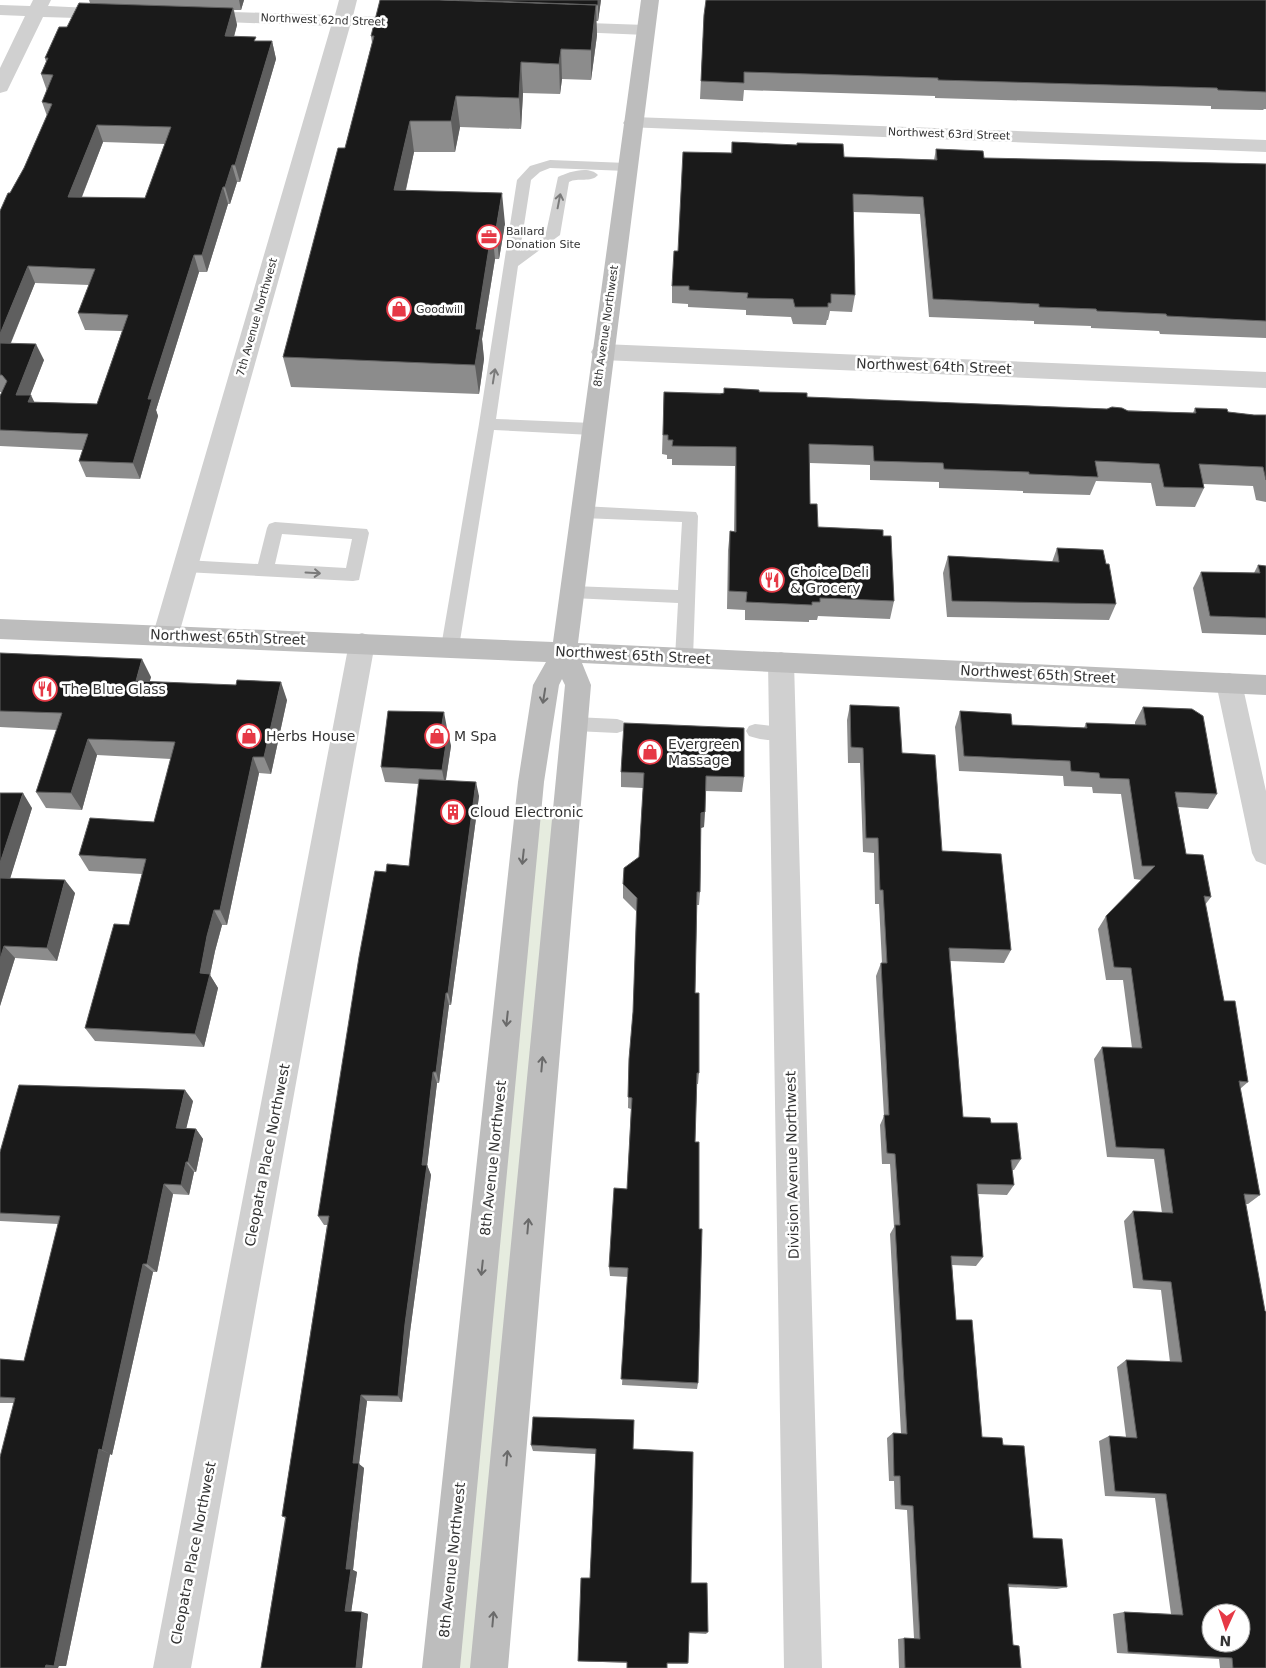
<svg xmlns="http://www.w3.org/2000/svg" width="1266" height="1668" viewBox="0 0 1266 1668" font-family="'DejaVu Sans',sans-serif">
  <style>
    .green { fill: #e6ecdf }
    .lines { fill: none; stroke-linecap: round; stroke-linejoin: round }
    .lane { fill: #d0d0d0; fill-rule: evenodd }
    .street { fill: #d0d0d0; fill-rule: evenodd }
    .secondary { fill: #bdbdbd; fill-rule: evenodd }
    .wall { fill: #8c8c8c; fill-rule: evenodd }
    .shaded-wall { fill: #5f5f5f }
    .building { fill: #1a1a1a; stroke: #5f5f5f; fill-rule: evenodd }
    .oneway { stroke: #7a7a7a }
    .oneway2 { stroke: #6a6a6a }
    .labels { text-anchor: middle; dominant-baseline: central; stroke-width: 5; stroke-linejoin: round; paint-order: stroke }
    .far-street-label { font-size: 11px; fill: #333; stroke: #fff }
    .far-poi-label { font-size: 11px; fill: #333; stroke: #fff; text-anchor: start }
    .street-label { font-size: 14px; fill: #333; stroke: #fff }
    .poi-label { font-size: 14px; fill: #333; stroke: #fff; text-anchor: start }
  </style>
  <rect width="100%" height="100%" fill="#fff"/>
  <path class="green" d="M553 818 473 1668H458L539 819Z"/>
  <g class="lines">
    <path class="lane" d="M550 160 627 163 634 167 627 171 550 168 540 172 531 180 520 251 546 233 558 177C568 172 589 165 598 175 591 183 578 177 569 182L560 235 518 266 496 419 592 423 598 425 600 429 598 433 592 435 494 430 459 647 456 652 450 654 444 652 441 647 479 424 517 180 530 166Z
      M582 506 696 512 698 516 693 658 690 663 684 665 678 663 675 658 678 603 572 598 566 597 564 592 566 587 572 586 678 590 682 522 582 518 576 516 574 512 576 508Z
      M275 522 367 529 369 533 359 580 353 581 185 572 179 570 177 566 179 562 185 560 258 564 267 528 269 524ZM282 534 352 539 346 568 275 564Z
      M575 717 617 719 623 721 626 726 623 731 617 733 575 731 569 729 566 724 569 719Z
      M755 724 788 728 791 733 788 738C777 742 760 740 749 736L746 731 749 726Z"/>
    <path class="street" d="M33 0H51L48 6 111 9 117 10 120 14 117 18 111 19 43 17 9 87 7 91 0 93V68L25 16 0 15V5L30 6Z
      M339 0H357L353 16 411 18 417 19 420 23 417 27 411 28 350 26 179 634 175 641 166 644 157 641 153 634 331 26 199 21 193 20 190 16 193 12 199 11 335 15Z
      M559 22 646 25 652 26 655 30 652 34 646 35 553 31 550 27 553 23Z
      M633 117 1266 140V152L626 127 623 123 626 119Z
      M602 344 1266 372V388L602 360 594 357 591 352 594 347Z
      M362 633 371 636 375 643 191 1668H153L349 643 353 636Z
      M781 652 790 655 794 662 822 1668H784L768 662 772 655Z
      M1229 673 1238 676 1242 683 1266 791V865L1256 861 1252 853 1216 683 1220 676Z"/>
    <path class="secondary" d="M641 0H659L578 643 1266 675V695L582 663 591 685 508 1668H470L565 685 562 679 559 685 544 782 460 1668H422L518 782 533 685 546 662 0 639V619L553 642Z"/>
  </g>
  <path class="wall" d="M89 0H244L241 10H234L237 25 234 37 256 41H272L276 59 240 182H237L230 204H228L207 272H199L156 410 158 416 140 479 86 477 79 461 83 450 0 446V396L2 392H0V211L24 168 47 116 42 102 47 91 41 74 46 62 45 58 67 27 90 3ZM103 142 165 144 145 198 82 197ZM35 283 89 285 78 313 85 330 122 331 97 404 34 402 30 395 44 360 11 343Z
    M601 0 598 21H596L597 35 591 80 562 79 560 94 523 93 521 129 460 127 455 152H414L406 190 505 224 499 259H495L482 339 484 359 479 394 291 387 283 357 345 148 372 43 371 36Z
    M1266 0V109H1264L1263 110 1211 109V106L935 98V96L744 90 743 101 700 99 704 15Z
    M732 142 844 157 934 160 936 149 984 158 1266 164V338L1160 334 1159 331 1091 328V326L1034 324V321L929 317 920 214 853 212 855 295 852 312 830 311 828 320H827L826 325 793 324 791 317 746 315V310L688 307V304L672 303V286L678 251 731 153Z
    M664 392 724 393 759 392 807 397 1193 413 1195 408 1254 415H1266V502L1256 500 1253 486 1203 484 1204 488 1195 507 1156 506 1151 483 1096 481 1090 495 1023 493V491L939 488V482L870 480V465L810 463V504L818 527 883 536 894 601 890 619 818 616 817 620H809V622L745 620V610L727 609 728 550 730 531 734 532 735 466 672 465V459H667V455L662 454Z
    M1057 548 1106 564 1116 604 1109 620 947 617 943 573 948 556 1052 562Z
    M1258 565 1266 566V635L1202 633 1193 588 1201 572 1254 573Z
    M0 653 151 677 149 682 287 700 271 774 259 773 227 925H222L215 951 210 975 218 988 204 1047 95 1041 85 1028 129 925 142 874 89 871 79 855 154 822 171 759 97 755 82 810 46 808 36 792 57 730 0 727Z
    M850 705 902 753 942 851 1011 950 1004 963 950 961 963 1117 991 1123 1021 1159 1014 1170H1012L1014 1185 1007 1195 978 1194 983 1257 976 1266 952 1265 956 1320 982 1437 1003 1445 1033 1538 1067 1587 1057 1589 1008 1587 1013 1645 1021 1668H899L898 1639 904 1638H914L907 1510 895 1509 894 1481H889L887 1438 893 1433H901L890 1234 894 1227 890 1164H882L880 1125 884 1116 876 976 881 963H882L879 904H875L874 853 863 852 860 763H848L847 720Z
    M1143 707 1217 794 1208 809 1178 807 1186 854 1211 897 1205 905 1224 1001 1248 1082 1240 1089 1260 1195 1248 1204H1246L1266 1668H1220L1219 1659 1117 1653 1113 1614 1124 1612 1171 1614 1155 1498 1105 1496 1099 1441 1109 1436 1126 1437 1117 1367 1126 1360 1170 1362 1161 1290 1133 1288 1124 1221 1133 1211 1162 1213 1154 1159 1107 1157 1094 1059 1102 1047 1132 1048 1123 980H1106L1098 929 1106 916 1142 880 1134 879 1121 794 1093 793 1092 787 1064 786 1063 776 959 771 955 727 960 711 1012 725 1084 728 1086 723 1135 725V722Z
    M447 728 446 730 451 746 446 780 479 796 451 1005H449L439 1083H437L427 1165 431 1175 410 1332 402 1402 367 1401 359 1464 364 1468 353 1570 357 1572 351 1612H362L368 1614 362 1668H261L285 1518 282 1516 327 1225H324L318 1216 386 872 409 866 419 784 385 782 381 767Z
    M621 772 744 777 742 792 705 791 704 827 701 828 700 892 699 905H697L695 993 699 1073 698 1084H697L695 1142 698 1383 697 1389 622 1385 628 1277 610 1276 609 1267 627 1189 631 1109 628 1108 629 1059 633 1012 637 912 623 898V884L639 857 643 788 621 787Z
    M0 793 32 808 10 878 75 893 57 961 15 958 0 1006Z
    M193 1101 186 1128 196 1129 203 1139 196 1172H194L189 1195 173 1194 157 1272H153L112 1455 110 1454 66 1666H59L14 1403H0V1359L24 1361 58 1224 0 1221V1152Z
    M531 1445 633 1449 691 1583 708 1632 706 1634 689 1633 688 1663 687 1664 627 1663 579 1661H578L590 1578 596 1454 533 1451Z"/>
  <path class="shaded-wall" d="M239 0H244L241 10Z
    M598 0H601L598 21Z
    M596 5 597 35 591 80V50Z
    M233 8 237 25 229 54 225 36Z
    M272 41 276 59 240 182 235 165Z
    M561 49 562 79 560 94 559 64Z
    M521 62 523 93 521 129 519 98Z
    M456 96 460 127 455 152 451 121Z
    M410 121 414 152 399 220 394 190Z
    M97 125 103 142 75 214 68 197Z
    M232 165 237 182 230 204 225 187Z
    M223 187 228 204 207 272 202 255Z
    M502 193 505 224 499 259 496 229Z
    M492 229 495 259 482 339 484 359 479 394 475 365 476 329Z
    M194 255 199 272 156 410 158 416 140 479 133 463 148 399Z
    M28 266 35 283 4 359 0 350V334Z
    M36 344 44 360 24 411 16 395Z
    M31 395 39 412 28 402Z
    M142 659 151 677 145 699 136 681Z
    M281 682 287 700 271 774 264 757Z
    M444 712 447 728 444 746 441 730Z
    M448 731 451 746 445 785 442 770Z
    M88 739 97 755 82 810 71 793Z
    M253 757 259 773 227 925 220 910Z
    M476 782 479 796 451 1005 448 993Z
    M23 793 32 808 6 892 0 884V863Z
    M705 812 704 827 700 828 701 813Z
    M65 880 75 893 57 961 47 948Z
    M214 910 222 925 215 951 210 975 218 988 204 1047 195 1034 200 973 207 936Z
    M4 946 15 958 0 1006V959Z
    M446 993 449 1005 439 1083 436 1072Z
    M433 1072 437 1083 426 1175 422 1165Z
    M185 1090 193 1101 184 1138 176 1128Z
    M196 1129 203 1139 196 1172 188 1162Z
    M186 1162 194 1172 189 1195 181 1185Z
    M427 1165 431 1175 410 1332 402 1402 398 1396 405 1324Z
    M164 1184 173 1194 157 1272 147 1264Z
    M143 1264 153 1272 112 1455 102 1450Z
    M361 1395 367 1401 359 1464 364 1468 353 1570 357 1572 351 1613 345 1611 346 1569 353 1463Z
    M99 1449 110 1454 66 1666H59L58 1668H45Z
    M362 1612 368 1614 362 1668H356Z"/>
  <path class="building" d="M380 0H439L596 5 591 50 561 49 559 64 521 62 519 98 456 96 451 121H410L394 190 502 193 496 229H492L476 329H481L475 365 283 357 338 148H345L374 36H371Z
    M459 0H598V5Z
    M706 0H1266V92L1218 90 1217 88 938 80V78L744 72V83L701 81 704 15Z
    M79 3 233 8 225 36 256 37 254 41H272L235 165H232L225 187H223L202 255H194L148 399H152L133 463 79 461 88 434 0 430V396L7 381 2 375H0V343L36 344 16 395H31L28 402 97 404 128 315 78 313 95 269 28 266 0 334V211L8 193H10L24 168 52 104 42 102 53 75 41 74 48 58H45L59 27H67ZM97 125 171 127 145 198 68 197Z
    M732 142 797 145V143L843 144 844 157 937 160 936 149 983 151 984 158 1266 164V321L1167 316 1166 314 1097 311 1096 309 1039 307V304L933 299 923 197 853 194 855 295 831 294V303H828V307H795L793 299 747 298 748 293 689 290V286H672L674 251H678L683 152 732 153Z
    M724 388 759 390V392L807 393V397L1107 409 1112 407 1122 408 1128 411 1193 413H1196L1195 408 1227 409 1228 412 1254 415H1266V480L1263 467 1199 464 1204 488 1164 487 1159 464 1095 461 1098 477 1029 474V472L944 469 943 463 874 461 873 446 809 444 810 504H817L818 527 883 530V536H891L894 601 820 598V602H812V605L746 602 747 592 729 591 730 531 736 532V447L672 446 673 440H668V435H663L664 392 720 394 724 393Z
    M1057 548 1103 550 1106 564H1109L1116 604 952 601 948 556 1059 562Z
    M1258 565 1266 566V618L1210 616 1201 572 1260 573Z
    M0 653 142 659 136 681 236 685 237 680 281 682 264 757H253L220 910H214L207 936 200 973 210 974 195 1034 85 1028 114 924 129 925 146 859 79 855 90 818 154 822 175 742 88 739 71 793 36 792 62 713 0 711Z
    M850 705 899 707 902 753 935 755 942 851 1001 854 1011 950 949 948 963 1117 990 1118 991 1123H1017L1021 1159 1011 1160 1014 1185 977 1184 983 1257 951 1256 956 1320H972L982 1437 1002 1438 1003 1445 1024 1446 1033 1538 1062 1539 1067 1587 1008 1584 1013 1645 1019 1646 1021 1668H905L904 1638 920 1639 913 1506 901 1505 900 1476H894L893 1433 907 1434 895 1225H900L895 1154 887 1153 884 1115H889L881 963H887L883 890H880L878 838H866L863 748 851 747Z
    M1143 707 1192 709 1203 716 1217 794 1175 792 1186 854 1203 855 1211 897 1204 896 1224 1001H1235L1248 1082 1239 1081 1260 1195 1244 1194 1265 1311 1266 1312V1668H1233L1232 1658 1128 1652 1124 1612 1183 1615 1166 1494 1115 1491 1109 1436 1137 1438 1126 1360 1182 1362 1171 1282 1143 1280 1133 1211 1173 1213 1164 1149 1116 1147 1102 1047 1142 1048 1131 968 1114 967 1106 916 1155 866H1142L1129 779 1100 778 1099 773 1071 771 1070 761 964 756 960 711 1011 714 1012 725 1087 728 1086 723 1146 725ZM1211 1613H1241V1643H1211Z
    M388 711 444 712 441 730 448 731 442 770 381 767Z
    M624 723 744 728V777L706 776 705 812 701 813 700 892H697L695 993H699V1073H697L695 1142H699V1229H702L698 1383 621 1379 628 1268 609 1267 614 1188 627 1189 632 1098 628 1097 629 1059 633 1012 637 898 623 884 624 868 639 857 644 773 621 772Z
    M419 779 476 782 448 993H446L436 1072H433L422 1165H427L405 1324 398 1396 361 1395 353 1463H359L346 1569H351L345 1611 362 1612 356 1668H261L286 1517 282 1516 329 1216H318L359 957 375 871 386 872 387 864 409 866Z
    M0 793H23L0 863Z
    M0 878 65 880 47 948 4 946 0 959Z
    M19 1085 185 1090 176 1128 196 1129 188 1162H186L181 1185 164 1184 147 1264H143L102 1450 99 1449 54 1666 46 1665 45 1668H0V1457L15 1398 0 1397V1359L24 1361 60 1216 0 1213V1152Z
    M533 1417 634 1420 633 1449 693 1452 691 1583H707L708 1632H689L688 1663H667V1668H627V1662L578 1661 581 1578H590L596 1449 531 1445Z"/>
  <defs><path id="oneway-shaft" d="M-6 0H5M1.5-3L5.5 0L1.5 3" fill="none" stroke-width="1.6" stroke-linecap="round" stroke-linejoin="round" transform="scale(1.25)"/></defs>
  <g class="oneway">
    <use href="#oneway-shaft" transform="translate(559 201) rotate(-79)"/>
    <use href="#oneway-shaft" transform="translate(494 376) rotate(-81)"/>
    <use href="#oneway-shaft" transform="translate(313 573) rotate(3)"/>
  </g>
  <g class="oneway2">
    <use href="#oneway-shaft" transform="translate(544 696) rotate(99)"/>
    <use href="#oneway-shaft" transform="translate(523 857) rotate(96)"/>
    <use href="#oneway-shaft" transform="translate(507 1019) rotate(96)"/>
    <use href="#oneway-shaft" transform="translate(542 1064) rotate(-85)"/>
    <use href="#oneway-shaft" transform="translate(528 1226) rotate(-85)"/>
    <use href="#oneway-shaft" transform="translate(482 1268) rotate(96)"/>
    <use href="#oneway-shaft" transform="translate(507 1458) rotate(-85)"/>
    <use href="#oneway-shaft" transform="translate(493 1619) rotate(-85)"/>
  </g>
  <defs>
    <g id="office-ring" transform="scale(1.25)"><circle r="9.5" fill="#fff" stroke="#e63946" stroke-width="1.5"/><path d="M-6-3h4V-5.5h4V-3h4V5H-6ZM-1-4.5V-3h2v-1.5ZM-6 0V1H6V0Z" fill="#e63946"/></g>
    <g id="shop-ring" transform="scale(1.25)"><circle r="9.5" fill="#fff" stroke="#e63946" stroke-width="1.5"/><path d="M-5-2.5h2.3a2.7 3.5 0 0 1 5.4 0H5L5.5 6h-11ZM-1.5-2.5h3a1.5 2.3 0 0 0-3 0Z" fill="#e63946"/></g>
    <g id="restaurant-ring" transform="scale(1.25)"><circle r="9.5" fill="#fff" stroke="#e63946" stroke-width="1.5"/><path d="M-5-6h1v4h1v-4h1v4h1v-4h1v5L-1.5 .5V6h-2V.5L-5-1ZM5-6V6H3V1.5H1.5Q1.5-4 5-6Z" fill="#e63946"/></g>
    <g id="building-ring" transform="scale(1.25)"><circle r="9.5" fill="#fff" stroke="#e63946" stroke-width="1.5"/><path d="M-4-6H4V6H1V3H-1V6H-4ZM-2.5-4.3h1.7v1.8h-1.7ZM.8-4.3h1.7v1.8H.8ZM-2.5-1h1.7V.8h-1.7ZM.8-1h1.7V.8H.8Z" fill="#e63946"/></g>
  </defs>
  <g fill-rule="evenodd">
    <use href="#office-ring" x="489" y="237"/>
    <use href="#shop-ring" x="399" y="309"/>
    <use href="#restaurant-ring" x="772" y="580"/>
    <use href="#restaurant-ring" x="45" y="689"/>
    <use href="#shop-ring" x="249" y="736"/>
    <use href="#shop-ring" x="437" y="736"/>
    <use href="#shop-ring" x="650" y="752"/>
    <use href="#building-ring" x="453" y="812"/>
  </g>
  <g class="labels">
    <g class="far-street-label">
      <text transform="translate(323 20) rotate(2)">Northwest 62nd Street</text>
      <text transform="translate(949 134) rotate(2)">Northwest 63rd Street</text>
      <text transform="translate(257 317) rotate(-74)">7th Avenue Northwest</text>
      <text transform="translate(606 326) rotate(-82)">8th Avenue Northwest</text>
    </g>
    <g class="far-poi-label">
      <text x="506" y="231">Ballard<tspan x="506" dy="13">Donation Site</tspan></text>
      <text x="416" y="309">Goodwill</text>
    </g>
    <g class="street-label">
      <text transform="translate(934 366) rotate(2)">Northwest 64th Street</text>
      <text transform="translate(228 637) rotate(2)">Northwest 65th Street</text>
      <text transform="translate(633 655) rotate(3)">Northwest 65th Street</text>
      <text transform="translate(1038 674) rotate(3)">Northwest 65th Street</text>
      <text transform="translate(267 1155) rotate(-79)">Cleopatra Place Northwest</text>
      <text transform="translate(493 1158) rotate(-84)">8th Avenue Northwest</text>
      <text transform="translate(792 1165) rotate(-91)">Division Avenue Northwest</text>
      <text transform="translate(193 1553) rotate(-79)">Cleopatra Place Northwest</text>
      <text transform="translate(452 1560) rotate(-84)">8th Avenue Northwest</text>
    </g>
    <g class="poi-label">
      <text x="790" y="572">Choice Deli<tspan x="790" dy="16">&amp; Grocery</tspan></text>
      <text x="62" y="689">The Blue Glass</text>
      <text x="266" y="736">Herbs House</text>
      <text x="454" y="736">M Spa</text>
      <text x="668" y="744">Evergreen<tspan x="668" dy="16">Massage</tspan></text>
      <text x="470" y="812">Cloud Electronic</text>
    </g>
  </g>
  <g transform="translate(1226 1628) rotate(183)"><circle r="24" fill="#ffffff" stroke="#adadad"/>
  <path d="M0-4L9 19L0 12L-9 19Z" fill="#e63946"/>
  <text y="-8" font-size="14" font-weight="bold" text-anchor="middle" fill="#333333">N</text>
  </g>
</svg>
